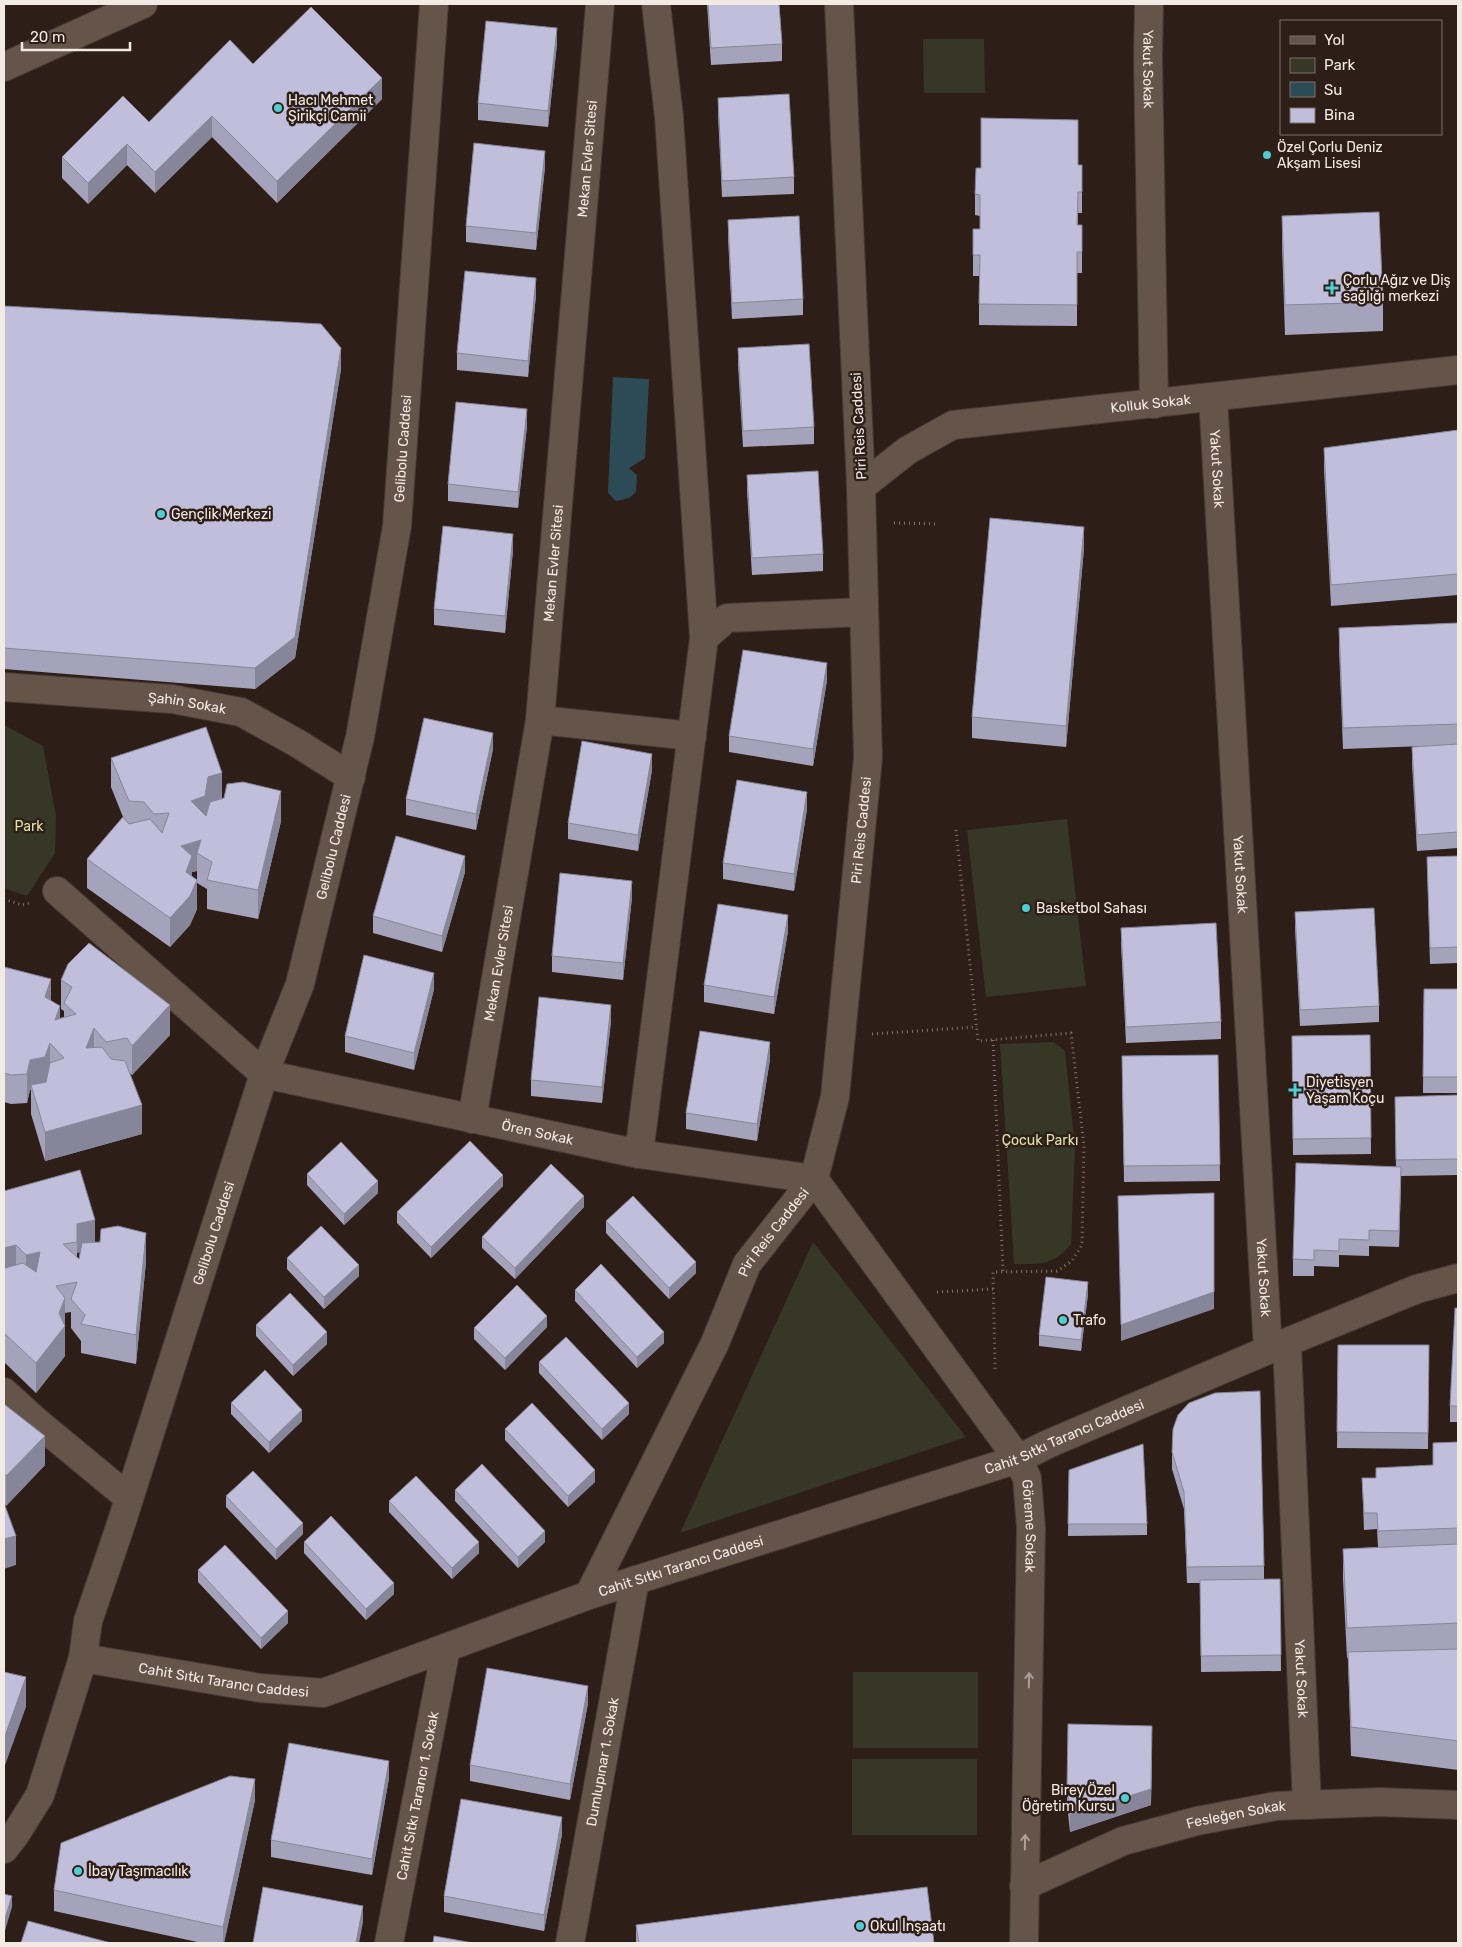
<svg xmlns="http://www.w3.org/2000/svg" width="1462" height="1947" viewBox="0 0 1462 1947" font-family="Rubik,sans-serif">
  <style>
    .green { fill: #363726 }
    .water { fill: #2d4b56 }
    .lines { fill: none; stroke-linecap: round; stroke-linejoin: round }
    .minor-casing { stroke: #463a34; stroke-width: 30 }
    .tertiary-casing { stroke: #463a34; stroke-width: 30 }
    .secondary-casing { stroke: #463a34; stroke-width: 30 }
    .path { stroke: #82766f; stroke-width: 3; stroke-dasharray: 1 4; stroke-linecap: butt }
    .minor { stroke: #65544a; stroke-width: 28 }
    .tertiary { stroke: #65544a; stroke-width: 28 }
    .secondary { stroke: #65544a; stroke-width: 28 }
    .wall { fill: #a5a3bc; fill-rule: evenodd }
    .shaded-wall { fill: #868599 }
    .building { fill: #c0bedb; stroke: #868599 }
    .oneway { stroke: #ac9f97 }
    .poi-dot { fill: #51ccd1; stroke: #2d1f17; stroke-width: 2 }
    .labels { text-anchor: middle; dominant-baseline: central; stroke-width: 5; stroke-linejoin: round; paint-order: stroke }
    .street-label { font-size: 14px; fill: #f4eae4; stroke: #2d1f17 }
    .poi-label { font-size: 14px; fill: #f4eae4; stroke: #2d1f17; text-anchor: start }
    .park-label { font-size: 14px; fill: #dee2ac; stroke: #2d1f17 }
  </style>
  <rect width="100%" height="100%" fill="#2d1f17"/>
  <path class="green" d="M923 39H984L985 93H924Z
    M4 725 43 746 56 816 55 853 27 896 4 888Z
    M1067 819 1086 986 986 997 967 830Z
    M1054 1042 1065 1051 1075 1147 1071 1244C1053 1266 1040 1264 1014 1264L1000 1044Z
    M813 1242 966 1437 680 1533Z
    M853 1672H978V1748H853Z
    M852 1759H977V1835H852Z"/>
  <path class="water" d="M613 377 649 379 645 458 629 468 637 475 636 492 629 498 616 501 608 493Z"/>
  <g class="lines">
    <g class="minor-casing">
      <g id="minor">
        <path d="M656 4 669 117 704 638"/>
        <path id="s1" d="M1149 4 1148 58 1154 404"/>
        <path id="s2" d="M1213 397 1268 1350"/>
        <path id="s3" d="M861 487 908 450 953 425 1458 370"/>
        <path id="s4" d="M4 687 172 699 241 712 297 743 351 777"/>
        <path d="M540 720 692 736"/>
        <path id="s5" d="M57 891 264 1074 639 1154 814 1179 1018 1459 1027 1478 1031 1528 1024 1943"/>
        <path id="s6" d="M472 1119 540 720 600 4"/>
        <path d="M639 1154 704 638 727 618 864 612"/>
        <path id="s7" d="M1287 1344 1307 1805"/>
        <path d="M4 1392 37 1422 129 1498"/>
        <path id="s8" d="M83 1658 88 1621 121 1524 264 1074 300 984 360 737 397 526 434 4"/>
        <path id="s9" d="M1024 1886 1123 1841 1197 1821 1276 1806 1380 1802 1458 1805"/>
        <path id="s10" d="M389 1943 446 1648"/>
        <path id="s11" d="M570 1943 635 1580"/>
      </g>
    </g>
    <g class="tertiary-casing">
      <g id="tertiary">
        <path id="s12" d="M589 1595 715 1343 747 1264 814 1179 835 1097 868 758 861 487 839 4"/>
        <path id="s13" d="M4 1849 15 1835 40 1795 83 1658 260 1688 323 1693 589 1595 1018 1459 1048 1444 1268 1350 1417 1289 1458 1278"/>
      </g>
    </g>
    <g class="secondary-casing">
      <path id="secondary" d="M4 67 143 4"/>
    </g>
    <path class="path" d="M894 523 938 524
      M956 830 978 1041 1071 1033 1084 1146 1082 1245 1072 1261 1057 1271 993 1272 995 1369
      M4 899 22 905 29 903
      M872 1034 977 1027
      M993 1040 1003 1272
      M937 1292 994 1289"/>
    <use href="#minor" class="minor"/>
    <use href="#tertiary" class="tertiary"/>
    <use href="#secondary" class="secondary"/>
  </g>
  <path class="wall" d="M707 4H779L782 44V61L711 65Z
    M557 44 548 127 478 120V103Z
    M253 64 382 99 277 203 212 137 155 193 127 165 88 204 62 178V157L149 122Z
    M718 98 794 177V194L722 197 718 114Z
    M1082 165V213H1078V225H1082V273H1077V326L979 325V276H973V229H980V216L975 215V194L981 168Z
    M545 167 536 250 466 242V226Z
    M1282 216 1383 302V331L1285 335 1282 245Z
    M728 220 803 299V315L732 319 728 237Z
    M536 295 528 377 457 370V353Z
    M4 306 341 369 295 658 255 689 4 669Z
    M738 348 814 427V444L743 447 738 365Z
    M527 426 518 508 448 501V484Z
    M1458 430V595L1331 606 1324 469V448Z
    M747 475 823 554V571L752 575 747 491Z
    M1084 548 1066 747 972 738V717Z
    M513 550 505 633 434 625V609Z
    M1458 623V848L1417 851 1412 763V747L1424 746 1343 749 1339 649V628Z
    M827 680 813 766 729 752V736Z
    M493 749 476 830 406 815V799Z
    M111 758 281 821 258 919 207 909V889L197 883V909L190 925 170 947 87 888V859L123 817 111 787ZM197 871V880L192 877V872Z
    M652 770 638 851 568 839V823Z
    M807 809 794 891 723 879V863Z
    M1458 856V963L1430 964 1427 857Z
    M465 872 442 952 373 933V916Z
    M632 897 623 980 552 972V956Z
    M1295 912 1379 1006V1022L1300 1026 1295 928Z
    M1121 928 1221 1022V1039L1126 1043 1121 944Z
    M788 931 774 1014 704 1002V985Z
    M4 967 51 1001 60 1018 64 1017V1011L61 1009V980L170 1035 132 1075 130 1073 142 1134 45 1161 31 1114V1090H30L27 1103 11 1104 4 1102Z
    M434 989 414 1070 345 1052V1036Z
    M1424 989H1458V1093H1423Z
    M611 1021 602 1103 531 1096V1080Z
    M1370 1035 1371 1154 1293 1155 1292 1036Z
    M1218 1055 1220 1181 1124 1182 1122 1056Z
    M770 1059 757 1141 686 1129V1113Z
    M1458 1095V1175L1401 1176 1399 1247 1369 1246V1256L1339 1255V1267L1314 1266V1276H1293V1259L1396 1167 1395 1113Z
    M307 1174 378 1193 344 1225 307 1185Z
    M503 1186 431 1258 397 1223V1212Z
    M4 1191 95 1242 146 1262 136 1364 81 1353V1341L71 1328V1312L65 1313V1356L36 1393 4 1362ZM80 1252 79 1259 77 1257V1253Z
    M584 1207 515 1279 482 1248V1237Z
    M606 1221 696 1273 669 1299 606 1233Z
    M287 1258 359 1276 324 1309 287 1269Z
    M575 1290 664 1343 637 1368 575 1301Z
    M1088 1294 1081 1351 1039 1346V1335Z
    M1458 1308V1422H1450V1406Z
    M256 1325 327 1344 293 1376 256 1336Z
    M547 1327 505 1370 474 1339V1328Z
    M1338 1345H1429L1428 1449 1337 1448Z
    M539 1362 629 1414 602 1440 539 1373Z
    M231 1403 302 1421 269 1453 231 1414Z
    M4 1404 45 1465 6 1506 4 1503Z
    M505 1429 595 1482 568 1507 505 1440Z
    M1458 1442V1770L1351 1756 1348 1658H1347L1343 1579V1549L1378 1547 1377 1529 1364 1530 1362 1478H1376L1433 1465V1443Z
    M1172 1452 1264 1566V1579H1280L1281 1671 1201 1672 1200 1583H1187L1184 1509 1172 1469Z
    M1069 1470 1147 1524V1535L1068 1536Z
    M455 1490 545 1542 518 1568 455 1501Z
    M226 1496 303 1534 276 1560 226 1507Z
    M389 1501 479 1553 452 1579 389 1512Z
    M304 1542 394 1594 366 1620 304 1553Z
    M198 1570 288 1623 261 1649 198 1582Z
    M588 1703 570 1800 470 1781V1765Z
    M1152 1742 1151 1805 1070 1832 1067 1803V1787Z
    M389 1778 372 1875 271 1857V1840Z
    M255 1800 224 1943H202L54 1911V1890Z
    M562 1834 544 1931 444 1912V1896Z
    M636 1925 934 1943H636Z"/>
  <path class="shaded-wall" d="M557 28V44L548 127V111Z
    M382 78V99L277 203V181Z
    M212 116V137L155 193V172Z
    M127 144V165L88 204V183Z
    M545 151V167L536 250V233Z
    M536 278V295L528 377V361Z
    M341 348V369L295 658 255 689V668Z
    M527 409V426L518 508V492Z
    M1084 527V548L1066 747V726Z
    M513 534V550L505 633V616Z
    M827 663V680L813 766V749Z
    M493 733V749L476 830V814Z
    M652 754V770L638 851V835Z
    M222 773V803L205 825 191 801 208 777Z
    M281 791V821L258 919V890Z
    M807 792V809L794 891V874Z
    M201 840 197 853V871L192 872V886L197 880V909L190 925 170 947V918L181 846Z
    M465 856V872L442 952V936Z
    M632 881V897L623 980V963Z
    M788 915V931L774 1014V997Z
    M434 973V989L414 1070V1053Z
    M51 979V1009L45 997Z
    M170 1005V1035L132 1075V1046Z
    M611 1005V1021L602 1103V1087Z
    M60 1006V1035L55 1049V1020Z
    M94 1028V1057L86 1048Z
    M770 1042V1059L757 1141V1124Z
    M50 1043V1072L45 1087 31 1085V1090H30L27 1103V1074L30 1060Z
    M142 1105V1134L45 1161V1132Z
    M1401 1167V1184L1399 1247V1231Z
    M503 1175V1186L431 1258V1247Z
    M378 1181V1193L344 1225V1214Z
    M584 1196V1207L515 1279V1268Z
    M95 1220V1249L77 1253V1224Z
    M146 1233V1262L136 1364V1335Z
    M16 1245V1274L4 1277V1248Z
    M40 1252V1281L26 1284V1255Z
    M696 1262V1273L669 1299V1288Z
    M359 1265V1276L324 1309V1297Z
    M1088 1282V1294L1081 1351V1340Z
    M1214 1292V1309L1121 1341V1325Z
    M65 1298V1356L36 1393V1363L59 1313Z
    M547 1316V1327L505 1370V1358Z
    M327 1332V1344L293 1376V1365Z
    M664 1332V1343L637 1368V1357Z
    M629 1403V1414L602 1440V1429Z
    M302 1410V1421L269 1453V1442Z
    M45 1436V1465L6 1506V1476Z
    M595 1470V1482L568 1507V1496Z
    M303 1523V1534L276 1560V1549Z
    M545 1531V1542L518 1568V1557Z
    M16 1536V1565L4 1569V1539Z
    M479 1542V1553L452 1579V1568Z
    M394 1583V1594L366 1620V1609Z
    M288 1611V1623L261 1649V1638Z
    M26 1677V1707L4 1768V1739Z
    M588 1686V1703L570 1800V1784Z
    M1152 1742 1151 1805 1070 1832V1815Z
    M389 1761V1778L372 1875V1859Z
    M255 1779V1800L224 1943H223V1927Z
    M562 1817V1834L544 1931V1915Z
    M12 1896V1907L4 1934V1922Z
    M363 1906V1922L359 1943H356Z"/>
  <path class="building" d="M708 4H779L782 44 711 48Z
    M311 7 382 78 277 181 212 116 155 172 127 144 88 183 62 157 123 96 149 122 230 40 253 64Z
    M486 21 557 28 548 111 478 103Z
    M789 94 794 177 722 181 718 98Z
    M981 118 1078 120V165H1082V192H1078L1077 225H1082V252H1077V305L979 304 980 255H973V229H980V195L975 194 976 168H981Z
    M474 143 545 151 536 233 466 226Z
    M1379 212 1383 302 1285 305 1282 216Z
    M799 216 803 299 732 303 728 220Z
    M465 271 536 278 528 361 457 353Z
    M4 306 321 324 341 348 295 637 255 668 4 648Z
    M809 344 814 427 743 431 738 348Z
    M456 402 527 409 518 492 448 484Z
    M1458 430V574L1331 585 1324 448Z
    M818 471 823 554 752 558 747 475Z
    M990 518 1084 527 1066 726 972 717Z
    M443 526 513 534 505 616 434 609Z
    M1458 623V724L1343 728 1339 628Z
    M743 650 827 663 813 749 729 736Z
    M424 718 493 733 476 814 406 799Z
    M206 727 222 773 208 777 205 796 191 801 206 816 210 802 224 798 227 784 243 782 281 791 258 890 207 880 212 862 197 853 201 840 181 846 192 856 186 872 197 880 190 896 170 918 87 859 123 817 129 824 150 819 162 833 169 813 154 814 144 802 129 801 111 758Z
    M582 741 652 754 638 835 568 823Z
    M1458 744V832L1417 835 1412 747Z
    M737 780 807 792 794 874 723 863Z
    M396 836 465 856 442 936 373 916Z
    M1458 856V947L1430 948 1427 857Z
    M560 873 632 881 623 963 552 956Z
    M718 904 788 915 774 997 704 985Z
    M1374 908 1379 1006 1300 1010 1295 912Z
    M1216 923 1221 1022 1126 1027 1121 928Z
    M89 943 170 1005 132 1046 127 1038 106 1042 94 1028 86 1048 102 1047 111 1059 125 1061 142 1105 45 1132 31 1085 46 1082 50 1063 64 1058 50 1043 45 1057 30 1060 27 1074 11 1075 4 1073V967L51 979 45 997 60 1006 55 1020 76 1014 64 1003 72 987 61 980 68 964Z
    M364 955 434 973 414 1053 345 1036Z
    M1424 989H1458V1077H1423Z
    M539 997 611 1005 602 1087 531 1080Z
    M700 1031 770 1042 757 1124 686 1113Z
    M1370 1035 1371 1138 1293 1139 1292 1036Z
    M1218 1055 1220 1165 1124 1166 1122 1056Z
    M1458 1095V1159L1396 1160 1395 1097Z
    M470 1141 503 1175 431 1247 397 1212Z
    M341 1142 378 1181 344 1214 307 1174Z
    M1296 1163 1401 1167 1399 1231 1369 1230V1240L1339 1239V1251L1314 1250V1260L1293 1259Z
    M551 1164 584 1196 515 1268 482 1237Z
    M80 1170 95 1220 77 1224V1242L63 1244 79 1259 82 1243 100 1242 101 1229 118 1226 146 1233 136 1335 81 1324 85 1315 71 1299 77 1282 56 1286 65 1298 59 1313 65 1326 36 1363 4 1333V1267L5 1268 23 1263 36 1272 40 1252 26 1255 16 1245 4 1248V1191Z
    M1214 1193V1292L1121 1325 1118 1196Z
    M633 1196 696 1262 669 1288 606 1221Z
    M321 1226 359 1265 324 1297 287 1258Z
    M601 1264 664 1332 637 1357 575 1290Z
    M1046 1277 1088 1282 1081 1340 1039 1335Z
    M517 1285 547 1316 505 1358 474 1328Z
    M290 1293 327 1332 293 1365 256 1325Z
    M1455 1308H1458V1406H1450Z
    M566 1337 629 1403 602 1429 539 1362Z
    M1338 1345H1429L1428 1433 1337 1432Z
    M265 1370 302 1410 269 1442 231 1403Z
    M1260 1391 1264 1566 1187 1567 1184 1492 1172 1452 1173 1429 1178 1415 1189 1403 1215 1393Z
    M532 1403 595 1470 568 1496 505 1429Z
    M4 1404 45 1436 6 1476 4 1473Z
    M1458 1442V1528L1378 1531 1377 1513H1364L1362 1478H1376V1468L1433 1465V1443Z
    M1143 1444 1147 1524H1068L1069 1470Z
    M482 1464 545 1531 518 1557 455 1490Z
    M253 1471 303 1523 276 1549 226 1496Z
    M416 1476 479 1542 452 1568 389 1501Z
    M4 1503 16 1536 4 1539Z
    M331 1516 394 1583 366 1609 304 1542Z
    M1458 1544V1623L1347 1628 1343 1549Z
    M225 1545 288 1611 261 1638 198 1570Z
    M1280 1579 1281 1655 1201 1656 1200 1580Z
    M1458 1649V1741L1351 1727 1348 1652Z
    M487 1668 588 1686 570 1784 470 1765Z
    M4 1672 26 1677 4 1739Z
    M1068 1724 1152 1726 1151 1789 1070 1815 1067 1787Z
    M289 1743 389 1761 372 1859 271 1840Z
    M230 1776 255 1779 223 1927 54 1890 61 1843Z
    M461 1799 562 1817 544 1915 444 1896Z
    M263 1887 363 1906 356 1943H253Z
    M927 1887 934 1943H639L636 1925Z
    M4 1894 12 1896 4 1922Z
    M28 1921 111 1943H21Z
    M434 1936 473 1943H433Z"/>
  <defs><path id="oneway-shaft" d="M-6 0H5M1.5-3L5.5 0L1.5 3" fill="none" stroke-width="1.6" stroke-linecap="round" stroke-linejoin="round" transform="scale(1.25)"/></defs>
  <g class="oneway">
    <use href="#oneway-shaft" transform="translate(1029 1680) rotate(-89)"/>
    <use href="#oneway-shaft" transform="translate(1025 1842) rotate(-89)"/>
  </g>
  <g class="poi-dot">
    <circle cx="278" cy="108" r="5"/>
    <circle cx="1267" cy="155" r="5"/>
    <path d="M1329.5 280.5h5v5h5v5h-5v5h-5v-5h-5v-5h5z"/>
    <circle cx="161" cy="514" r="5"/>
    <circle cx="1026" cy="908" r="5"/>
    <path d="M1292.5 1082.5h5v5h5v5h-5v5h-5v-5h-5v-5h5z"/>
    <circle cx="1063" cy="1320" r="5"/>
    <circle cx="1125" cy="1798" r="5"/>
    <circle cx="78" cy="1871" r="5"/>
    <circle cx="860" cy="1926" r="5"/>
  </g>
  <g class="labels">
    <g class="street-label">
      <text stroke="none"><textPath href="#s1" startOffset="65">Yakut Sokak</textPath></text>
      <text stroke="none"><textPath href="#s6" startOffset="968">Mekan Evler Sitesi</textPath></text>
      <text stroke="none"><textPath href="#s3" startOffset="310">Kolluk Sokak</textPath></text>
      <text transform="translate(859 426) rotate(-93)">Piri Reis Caddesi</text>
      <text stroke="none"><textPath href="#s8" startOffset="1255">Gelibolu Caddesi</textPath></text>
      <text stroke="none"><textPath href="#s2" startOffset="72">Yakut Sokak</textPath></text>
      <text stroke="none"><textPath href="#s6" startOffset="562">Mekan Evler Sitesi</textPath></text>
      <text stroke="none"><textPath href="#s4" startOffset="184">Şahin Sokak</textPath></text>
      <text stroke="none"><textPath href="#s12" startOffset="828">Piri Reis Caddesi</textPath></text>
      <text stroke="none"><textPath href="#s8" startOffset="850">Gelibolu Caddesi</textPath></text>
      <text stroke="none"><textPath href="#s2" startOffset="478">Yakut Sokak</textPath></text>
      <text stroke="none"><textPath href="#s6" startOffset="158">Mekan Evler Sitesi</textPath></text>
      <text stroke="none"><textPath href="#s5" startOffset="556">Ören Sokak</textPath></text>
      <text stroke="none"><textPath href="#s8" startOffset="445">Gelibolu Caddesi</textPath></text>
      <text stroke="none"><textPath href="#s12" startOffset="408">Piri Reis Caddesi</textPath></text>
      <text stroke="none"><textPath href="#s2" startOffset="882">Yakut Sokak</textPath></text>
      <text stroke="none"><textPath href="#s13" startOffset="1236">Cahit Sıtkı Tarancı Caddesi</textPath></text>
      <text stroke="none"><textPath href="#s5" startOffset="1252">Göreme Sokak</textPath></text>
      <text stroke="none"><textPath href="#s13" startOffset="831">Cahit Sıtkı Tarancı Caddesi</textPath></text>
      <text stroke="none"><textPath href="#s7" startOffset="335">Yakut Sokak</textPath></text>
      <text stroke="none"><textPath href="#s13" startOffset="351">Cahit Sıtkı Tarancı Caddesi</textPath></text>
      <text stroke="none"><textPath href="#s11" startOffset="184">Dumlupınar 1. Sokak</textPath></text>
      <text stroke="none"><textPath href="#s10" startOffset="150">Cahit Sıtkı Tarancı 1. Sokak</textPath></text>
      <text stroke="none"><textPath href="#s9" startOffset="225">Fesleğen Sokak</textPath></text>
    </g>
    <g class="poi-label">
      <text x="288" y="100">Hacı Mehmet<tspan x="288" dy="16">Şirikçi Camii</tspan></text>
      <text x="1277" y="147">Özel Çorlu Deniz<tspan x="1277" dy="16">Akşam Lisesi</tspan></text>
      <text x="1343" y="280">Çorlu Ağız ve Diş<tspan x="1343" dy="16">sağlığı merkezi</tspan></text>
      <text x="171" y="514">Gençlik Merkezi</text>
      <text x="1036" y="908">Basketbol Sahası</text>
      <text x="1306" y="1082">Diyetisyen<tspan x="1306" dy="16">Yaşam Koçu</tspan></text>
      <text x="1073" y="1320">Trafo</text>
      <text x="1115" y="1790" text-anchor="end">Birey Özel<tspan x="1115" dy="16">Öğretim Kursu</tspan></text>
      <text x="88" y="1871">İbay Taşımacılık</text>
      <text x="870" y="1926">Okul İnşaatı</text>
    </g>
    <g class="park-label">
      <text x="29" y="826">Park</text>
      <text x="1040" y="1140">Çocuk Parkı</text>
    </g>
  </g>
  <rect width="1462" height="1947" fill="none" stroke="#f4eae4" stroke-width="10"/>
  <rect x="1280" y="20" width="162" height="115" fill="#2d1f17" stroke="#7d7069"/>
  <rect x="1290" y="36" width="25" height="8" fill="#65544a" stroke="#7d7069"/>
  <text x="1324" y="45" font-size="15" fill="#f4eae4">Yol</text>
  <rect x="1290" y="58" width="25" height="15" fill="#363726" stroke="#7d7069"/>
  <text x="1324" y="70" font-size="15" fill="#f4eae4">Park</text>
  <rect x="1290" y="82" width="25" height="15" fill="#2d4b56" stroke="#7d7069"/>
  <text x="1324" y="95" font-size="15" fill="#f4eae4">Su</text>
  <rect x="1290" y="108" width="25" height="15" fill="#c0bedb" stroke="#7d7069"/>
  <text x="1324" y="120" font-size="15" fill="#f4eae4">Bina</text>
  <path d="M22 42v8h108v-8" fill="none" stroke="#f4eae4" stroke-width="2.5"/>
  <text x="30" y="42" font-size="15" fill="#f4eae4" stroke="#2d1f17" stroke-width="4" paint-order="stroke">20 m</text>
</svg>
